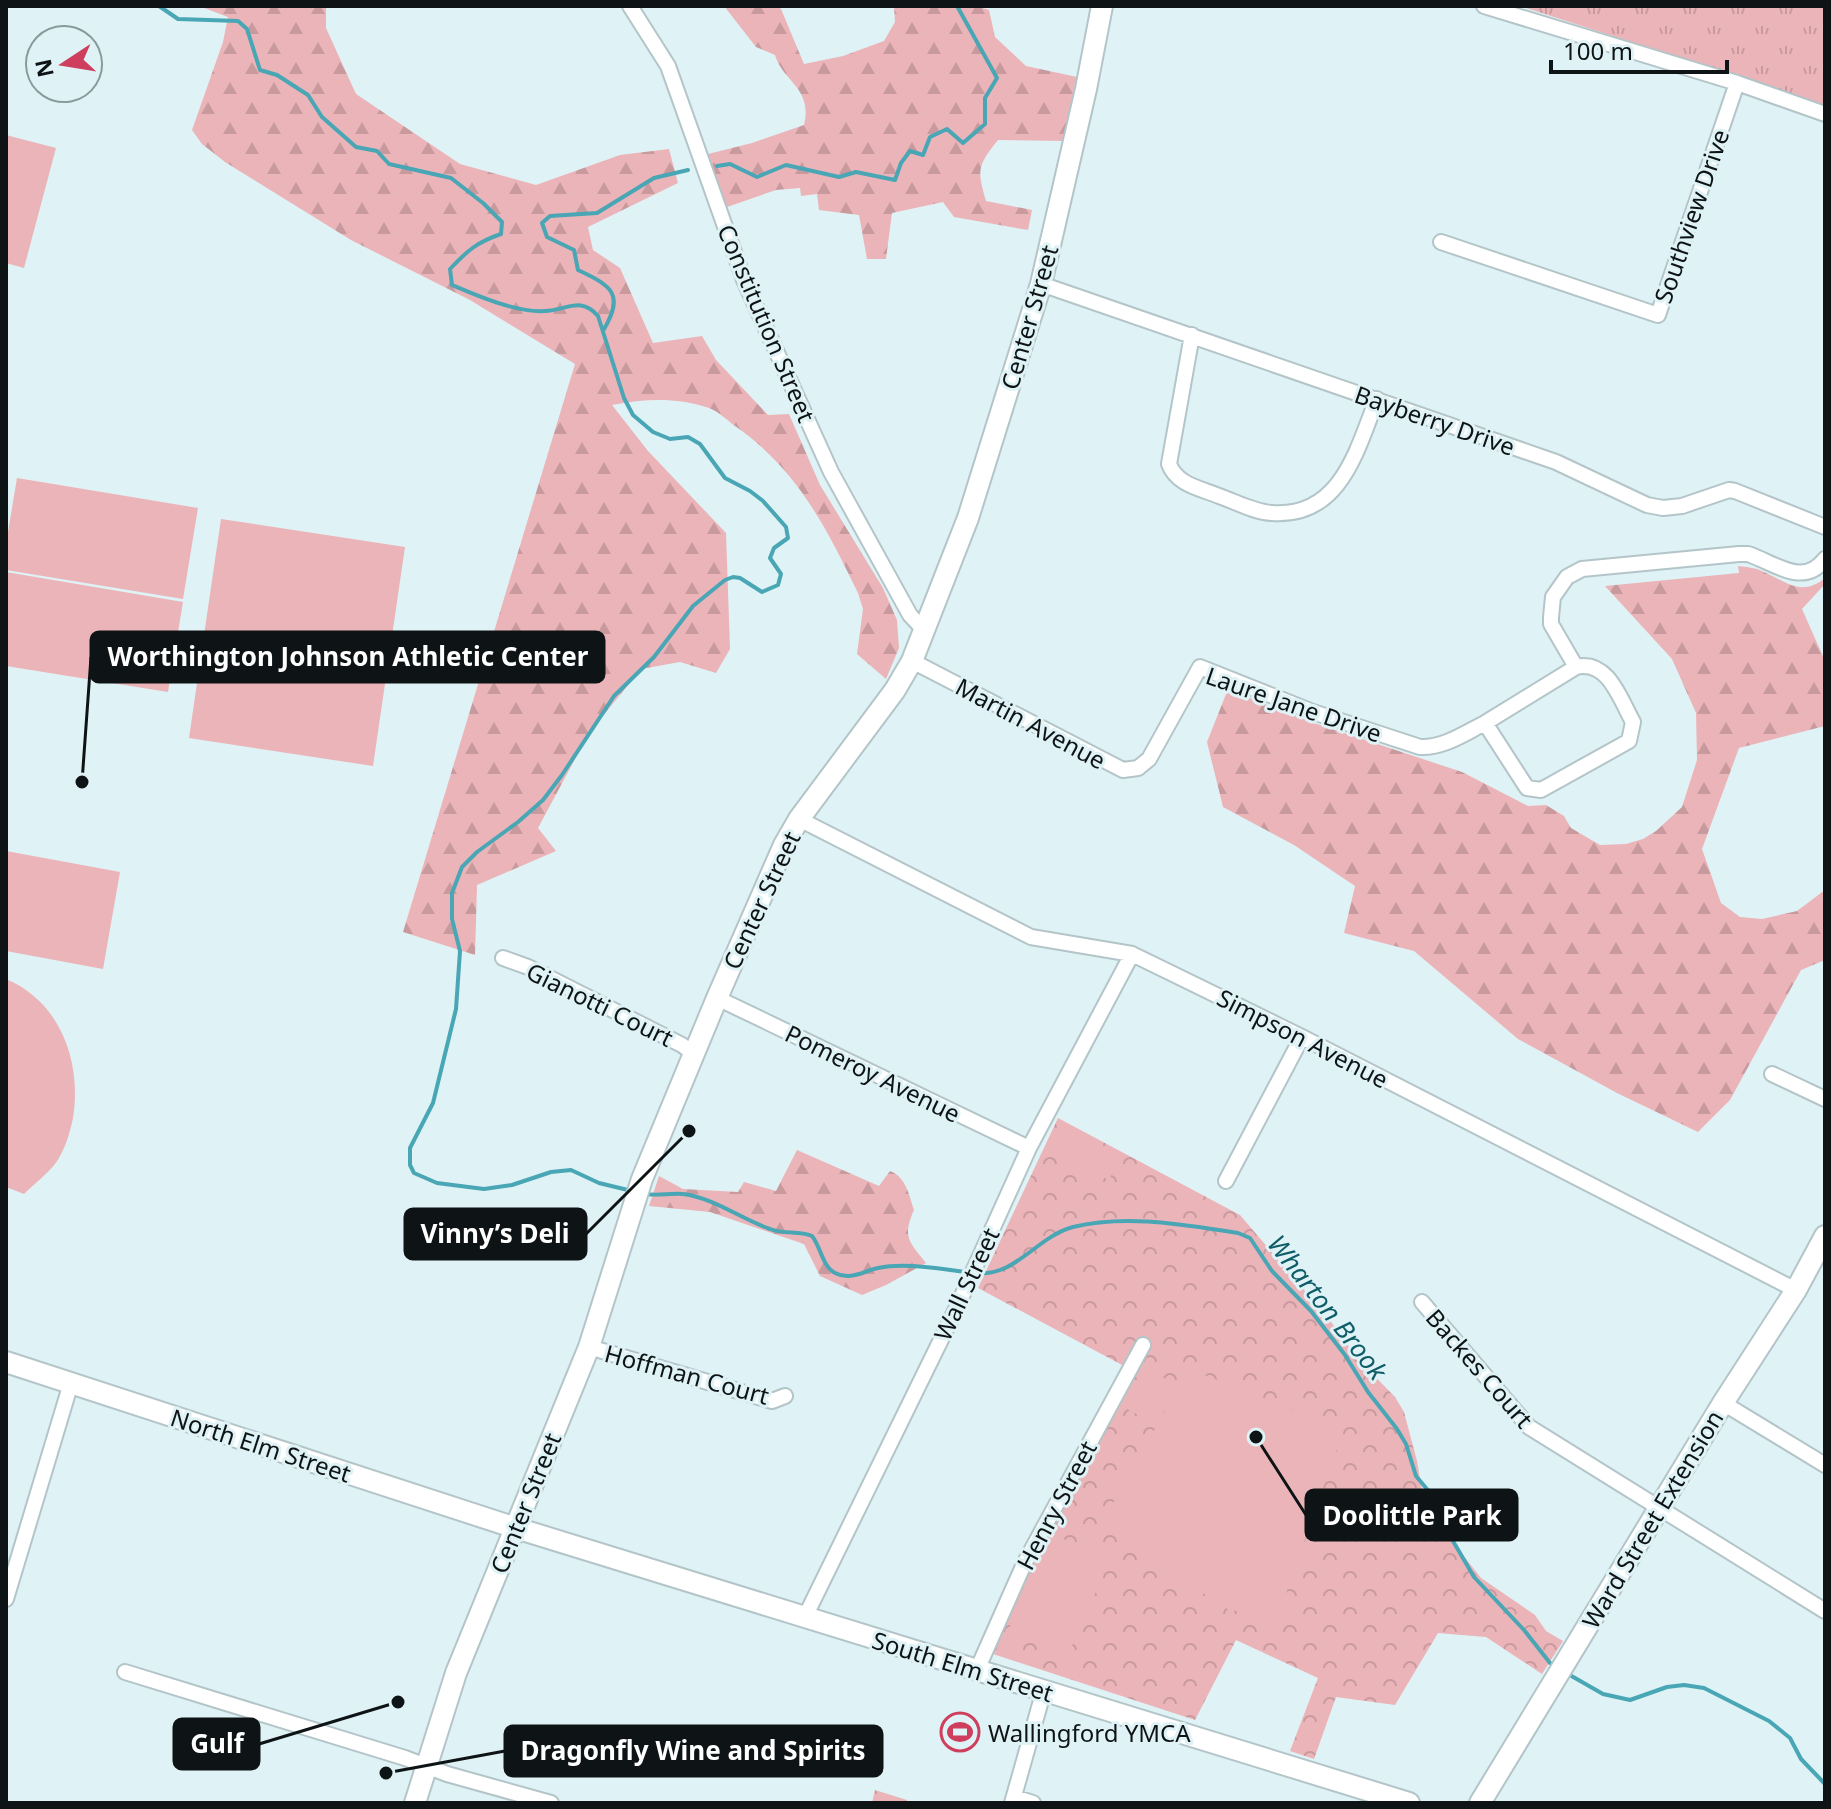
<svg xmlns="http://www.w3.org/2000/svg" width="1831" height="1809" viewBox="0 0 1831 1809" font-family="'Noto Sans',sans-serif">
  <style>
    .grass { fill: url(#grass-tufts) }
    .forest { fill: url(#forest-firs) }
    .park { fill: url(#park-crowns) }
    .garden { fill: #ebb4b9 }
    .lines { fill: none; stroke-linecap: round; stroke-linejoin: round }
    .stream { stroke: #49a6b5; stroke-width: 4 }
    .street-casing { stroke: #b3c5c8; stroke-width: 18 }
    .secondary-casing { stroke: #b3c5c8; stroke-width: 24 }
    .street { stroke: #fff; stroke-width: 14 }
    .secondary { stroke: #fff; stroke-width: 20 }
    .labels { text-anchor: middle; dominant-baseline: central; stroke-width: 6; stroke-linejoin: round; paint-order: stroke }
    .street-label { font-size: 24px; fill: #0e1415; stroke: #dff2f5 }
    .poi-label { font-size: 24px; fill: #0e1415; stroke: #dff2f5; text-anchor: start }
    .water-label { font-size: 26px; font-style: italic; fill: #0d5c67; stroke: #dff2f5 }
    .leader { fill: none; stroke: #0e1415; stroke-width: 3 }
    .callout-dot { fill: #0e1415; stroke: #dff2f5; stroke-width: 3 }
    .callout { fill: #0e1415; stroke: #0e1415; stroke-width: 3 }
    .callout-label { font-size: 26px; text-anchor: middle; font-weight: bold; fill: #fff }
  </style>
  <defs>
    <pattern id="grass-tufts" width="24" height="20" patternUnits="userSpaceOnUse" patternTransform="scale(2)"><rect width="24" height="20" fill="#ebb4b9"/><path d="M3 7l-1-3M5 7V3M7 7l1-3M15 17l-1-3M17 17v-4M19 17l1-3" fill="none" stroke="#c89a9e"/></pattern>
    <pattern id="forest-firs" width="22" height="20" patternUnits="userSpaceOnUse" patternTransform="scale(2)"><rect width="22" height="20" fill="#ebb4b9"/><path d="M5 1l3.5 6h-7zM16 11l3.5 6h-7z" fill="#c89a9e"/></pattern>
    <pattern id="park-crowns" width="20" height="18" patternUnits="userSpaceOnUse" patternTransform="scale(2)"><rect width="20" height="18" fill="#ebb4b9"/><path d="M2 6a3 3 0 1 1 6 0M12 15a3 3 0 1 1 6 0" fill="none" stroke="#c89a9e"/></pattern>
  </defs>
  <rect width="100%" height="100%" fill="#dff2f5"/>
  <path class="grass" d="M1520 6H1825V105Z"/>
  <path class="forest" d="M199 6H326V28L356 94 460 164 536 185 620 155 669 149 678 183 588 227 593 250 620 268 653 343 702 336 716 360 768 415 789 414 820 485 883 588 897 620 899 648 886 679 857 654 863 609 858 593C826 527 797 469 735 426 727 420 718 411 709 408 676 397 645 399 612 405L648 451 726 533 730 649 716 673 680 662 641 669 589 733 538 828 556 851 477 885 475 955 403 932 575 364 470 300 351 240 225 162 202 144 192 130 223 42 228 17Z
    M724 6H776L781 9 804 64 843 56 884 41 895 22 894 6H976L989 10 995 37 1026 66 1077 77 1063 141 998 140C977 166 977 170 986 201L1032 210 1028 230 954 217 943 202 892 213 886 259H867L859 215 819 210 817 194 801 196 800 188 776 190 727 207 708 154 752 143 804 125C813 88 783 82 775 55L756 47Z
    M1738 566C1747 567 1757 568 1764 572 1786 582 1802 597 1825 578V584L1802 609 1825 661V726L1739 748 1702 849 1721 903 1740 917 1762 919 1797 911 1825 890V960L1801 970 1730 1100 1698 1132 1617 1093 1518 1039 1414 951 1344 933 1355 886 1294 845 1223 807 1207 742 1228 689 1314 723 1462 772 1528 806 1546 805 1564 816 1571 828 1600 845 1626 844 1643 839 1656 831 1682 807 1697 760 1696 713 1672 659 1605 586 1739 573Z
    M797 1150 879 1186 890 1171C906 1177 909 1195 914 1210 902 1237 909 1242 926 1263L886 1285 862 1295 820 1276 804 1244 710 1212 649 1206 659 1176 683 1189 738 1192 744 1182 776 1191Z"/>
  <path class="park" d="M1058 1118 1240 1215 1329 1319 1357 1358 1395 1397 1404 1412 1417 1461 1423 1496 1437 1522 1481 1578 1535 1615 1546 1631 1563 1641 1542 1674 1486 1637 1438 1633 1395 1705 1336 1697 1314 1759 1290 1751 1318 1678 1236 1640 1195 1720 990 1653 1047 1532 1137 1373 978 1288Z
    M875 1790 907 1800V1803H872Z"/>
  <path class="garden" d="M6 135 56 148 24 268 6 263Z
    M17 478 198 508 183 599 6 570V544Z
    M221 519 405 547 373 766 189 738Z
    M6 572 183 602 168 692 6 666Z
    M6 851 120 872 103 969 6 951Z
    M6 979C61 1002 82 1063 73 1118 70 1133 64 1152 55 1164 46 1175 34 1184 24 1194L6 1187Z
    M1060 1131 1119 1159 1109 1180 1050 1152Z
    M1189 1369 1324 1422 1338 1446 1278 1616 1229 1610 1109 1532 1108 1512Z
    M1148 1370 1166 1379 1147 1419 1128 1410Z
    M1050 1533 1110 1560 1067 1657 1008 1631Z"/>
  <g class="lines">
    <path class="stream" d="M159 6 178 19 238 21 247 29 260 70 277 75 308 95 322 117 356 147 377 151 389 164 451 178 483 203 502 222 501 234C477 242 467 251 450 269L452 285C478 296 517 313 545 311 567 310 581 296 598 316L624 398 633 415 653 432 670 439 688 437 700 444 725 478 750 491 763 501 786 527 788 538 774 548 770 558 781 574 778 585 762 592 740 578 733 577 725 580 693 606 654 657 614 696 562 775 543 800 518 822 477 852 462 867 452 893V919L460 951 456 1009 433 1103 410 1148V1165L414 1173 437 1183 484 1189 512 1185 551 1172 571 1170 599 1183 632 1191
      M717 166 730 164 757 177 786 165 839 177 856 172 895 180 901 163 910 151 923 155 930 137 947 129 963 143 985 124V98L997 78 957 6
      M603 331C625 294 612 286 578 270L574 250 547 237 542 223 550 216 597 213 654 178 688 170
      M645 1194C658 1196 670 1193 683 1194 714 1198 741 1219 770 1229 785 1235 798 1230 812 1236 821 1247 822 1266 835 1273 850 1281 864 1271 878 1268 906 1262 939 1269 967 1272
      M976 1273C1016 1277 1036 1237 1073 1227 1127 1214 1184 1225 1238 1233L1250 1238 1272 1271 1311 1311 1345 1355 1368 1392 1397 1429 1406 1444 1416 1476 1431 1494 1443 1524 1474 1577 1524 1630 1550 1663 1557 1667
      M1568 1674 1603 1694 1630 1700 1667 1687 1684 1685 1704 1688 1769 1721 1790 1738 1801 1759 1825 1784"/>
    <g class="street-casing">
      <path id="street" d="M630 6 668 66 744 280 831 472 910 615 925 631
        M1484 6 1737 83 1825 114
        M1441 242 1658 315 1737 83
        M1041 284 1556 462 1647 505 1663 508 1682 506 1729 490 1735 491 1825 527
        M1192 335 1169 464C1177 485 1200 488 1219 496 1236 502 1254 512 1272 513 1341 518 1357 449 1377 399
        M912 661 1123 770 1138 768 1149 759 1200 667 1313 712 1420 747C1444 748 1465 733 1485 723L1527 788 1541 790 1629 741 1633 722C1620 699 1608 659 1576 667L1485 723
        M1576 667 1551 624V617L1553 597 1567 577 1582 569 1739 554H1748C1775 563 1803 588 1825 559
        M799 819 1031 937 1132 954 1302 1037 1796 1290
        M503 958 528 967 682 1045 694 1054
        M717 998 1029 1148
        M1772 1074 1825 1099
        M1226 1181 1302 1037
        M1422 1302 1529 1427 1825 1611
        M589 1347 772 1401 785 1396
        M1723 1403 1825 1465
        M6 1599 71 1383
        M805 1617 957 1307 1029 1148 1132 954
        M977 1670 1024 1564 1143 1345
        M125 1672 405 1758 447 1774 551 1803
        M1014 1797 1033 1803
        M1012 1803 1044 1690"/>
    </g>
    <g class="secondary-casing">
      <path id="secondary" d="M6 1362 516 1528 1409 1803
        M415 1803 456 1673 589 1347 642 1179 717 998 784 845 799 819 895 690 912 661 968 518 1041 284 1086 89 1102 6
        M1480 1803 1723 1403 1796 1290 1825 1236"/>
    </g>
    <use href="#street" class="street"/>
    <use href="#secondary" class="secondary"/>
  </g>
  <defs>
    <g id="stadium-ring" transform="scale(2)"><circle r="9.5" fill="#dff2f5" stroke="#ce3e5d" stroke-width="1.5"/><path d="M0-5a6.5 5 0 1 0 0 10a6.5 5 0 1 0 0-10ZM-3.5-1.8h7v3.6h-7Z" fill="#ce3e5d"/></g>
  </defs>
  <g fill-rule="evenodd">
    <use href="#stadium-ring" x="960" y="1732"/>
  </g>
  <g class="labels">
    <g class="street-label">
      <text transform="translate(1691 216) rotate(-71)">Southview Drive</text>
      <text transform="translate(1029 317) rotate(-74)">Center Street</text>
      <text transform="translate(767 323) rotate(67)">Constitution Street</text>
      <text transform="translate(1435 420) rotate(19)">Bayberry Drive</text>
      <text transform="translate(1294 704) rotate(19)">Laure Jane Drive</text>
      <text transform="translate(1031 723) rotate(28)">Martin Avenue</text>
      <text transform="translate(761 900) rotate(-65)">Center Street</text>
      <text transform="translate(600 1004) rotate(26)">Gianotti Court</text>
      <text transform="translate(1303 1038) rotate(27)">Simpson Avenue</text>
      <text transform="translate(873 1073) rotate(26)">Pomeroy Avenue</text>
      <text transform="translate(966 1284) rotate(-65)">Wall Street</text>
      <text transform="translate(1480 1368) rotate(49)">Backes Court</text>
      <text transform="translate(687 1374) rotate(15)">Hoffman Court</text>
      <text transform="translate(261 1445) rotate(18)">North Elm Street</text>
      <text transform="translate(525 1503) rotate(-68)">Center Street</text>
      <text transform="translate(1056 1505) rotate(-62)">Henry Street</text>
      <text transform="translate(1652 1519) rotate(-59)">Ward Street Extension</text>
      <text transform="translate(963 1666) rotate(17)">South Elm Street</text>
    </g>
    <g class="poi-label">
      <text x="988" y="1732">Wallingford YMCA</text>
    </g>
    <g class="water-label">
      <text transform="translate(1328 1307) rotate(52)">Wharton Brook</text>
    </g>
  </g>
  <path class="leader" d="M82 782L91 657M689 1131L586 1234M1256 1437L1306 1515M398 1702L259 1744M386 1773L505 1751"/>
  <g class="callout-dot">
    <circle cx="82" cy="782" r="8"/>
    <circle cx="689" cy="1131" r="8"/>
    <circle cx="1256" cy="1437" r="8"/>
    <circle cx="398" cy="1702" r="8"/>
    <circle cx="386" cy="1773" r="8"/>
  </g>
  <g class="callout">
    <rect x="91" y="632" width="513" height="50" rx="8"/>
    <rect x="405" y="1209" width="181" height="50" rx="8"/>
    <rect x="1306" y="1490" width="211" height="50" rx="8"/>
    <rect x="174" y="1719" width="85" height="50" rx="8"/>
    <rect x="505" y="1726" width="377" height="50" rx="8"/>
  </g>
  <g class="callout-label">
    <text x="348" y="666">Worthington Johnson Athletic Center</text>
    <text x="495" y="1243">Vinny’s Deli</text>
    <text x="1412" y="1525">Doolittle Park</text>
    <text x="217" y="1753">Gulf</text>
    <text x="693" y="1760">Dragonfly Wine and Spirits</text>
  </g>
  <rect width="1831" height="1809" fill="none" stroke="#0e1415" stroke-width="16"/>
  <g transform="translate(64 64) rotate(258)"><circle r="38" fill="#dff2f5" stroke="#8b999b" stroke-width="2"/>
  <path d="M0-6L14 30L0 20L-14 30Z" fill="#ce3e5d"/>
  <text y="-12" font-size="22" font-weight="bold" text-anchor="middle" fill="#0e1415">N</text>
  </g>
  <path d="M1551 60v12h176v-12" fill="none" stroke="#0e1415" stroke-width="4"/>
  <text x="1563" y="60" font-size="24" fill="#0e1415" stroke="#dff2f5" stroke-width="6" paint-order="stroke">100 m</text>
</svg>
